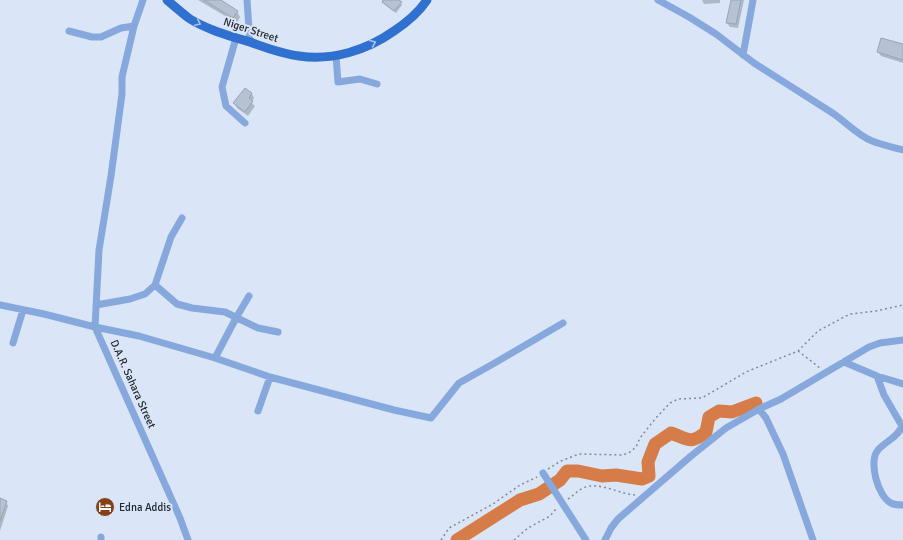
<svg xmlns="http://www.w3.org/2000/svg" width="903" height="540" viewBox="0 0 903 540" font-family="Signika,sans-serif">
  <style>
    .shadow { fill: #0003 }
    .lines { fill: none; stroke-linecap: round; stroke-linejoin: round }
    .river { stroke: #d57c48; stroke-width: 13 }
    .building { fill: #b6c2d3; stroke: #99a4b5 }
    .path { stroke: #828a96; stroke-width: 1.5; stroke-dasharray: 2 3; stroke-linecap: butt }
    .minor { stroke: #86a8dd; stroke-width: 7 }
    .major { stroke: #3070d0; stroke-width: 9 }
    .oneway { stroke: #a7c3eb }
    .labels { text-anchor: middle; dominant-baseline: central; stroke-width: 4; stroke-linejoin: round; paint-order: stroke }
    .street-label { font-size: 11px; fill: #23272e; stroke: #dae6f7 }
    .poi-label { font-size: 11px; fill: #23272e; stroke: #dae6f7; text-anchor: start }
  </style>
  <rect width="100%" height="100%" fill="#dae6f7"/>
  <path class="shadow" d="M198 0H219L237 11 240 17 237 23Z
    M384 0H398L402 5 396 13 384 4 383 2Z
    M702 0H720V3L704 4Z
    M732 0H744L738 28 730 27 727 23Z
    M903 45V63L881 56 878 52Z
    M245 89 252 94 254 98 251 102 255 106 248 116 237 108 235 104Z
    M0 500 6 502 8 506 0 531Z"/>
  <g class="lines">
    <path class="river" d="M457 540 520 500 539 494 560 480 567 471H578L602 476 616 475 642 479 649 476 648 462 655 444 671 433C688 439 690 445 706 432L709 417 719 411 732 412 756 403"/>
  </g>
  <path class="building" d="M204 0H221L238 11 233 18Z
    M383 0H399L402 2 394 11 382 2Z
    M731 0H741L736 24 726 23Z
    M881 38 903 44V60L877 52Z
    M245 88 252 93 249 98 253 101 245 112 233 103Z
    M0 498 7 501 0 521Z"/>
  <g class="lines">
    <path class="path" d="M798 351 820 368
      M548 469 561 461 579 454 623 455 630 452 636 447 640 438 655 419 670 403 678 399 702 398 746 372 798 351 818 331 846 316 851 314 876 311 903 305
      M568 499C573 496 577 491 583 488 599 481 619 494 635 495
      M441 540 449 528 493 504 520 485 537 477
      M514 540 528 528 550 516 557 508"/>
    <path class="minor" d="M143 0 134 26 122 77V94L111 176 99 250 95 327 180 518 188 540
      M247 0 250 43
      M658 0 689 17 716 34 754 63 831 112C845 121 857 135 872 141 882 145 893 147 903 150
      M69 31 92 37H101L121 28 134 26
      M236 38 222 87 226 106 245 123
      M743 55 753 0
      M336 56 338 82 360 79 377 84
      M155 285 177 304 192 308 225 312 258 328 278 332
      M0 305 44 314 95 327 139 336 215 358 270 377 394 410 431 418 459 383 493 364 563 323
      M96 305 130 299 145 294 155 285 171 237 182 218
      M13 343 23 310
      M215 358 236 318 249 296
      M844 362 877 376 903 384
      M877 376 884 395 902 426C897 438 886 441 878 450 868 461 878 497 891 503 894 505 899 505 903 505
      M759 409 766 418 783 454 813 540
      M258 411 270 377
      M543 473 586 540
      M101 537V540
      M605 540 611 528 618 519 691 456 726 428 759 409 781 399 869 347 880 343 903 340"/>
    <path class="major" d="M167 0C174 6 182 13 190 19 208 30 230 36 250 42 266 48 283 54 299 56 333 61 367 50 394 31 406 23 419 12 427 0"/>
  </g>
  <defs><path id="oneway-chevron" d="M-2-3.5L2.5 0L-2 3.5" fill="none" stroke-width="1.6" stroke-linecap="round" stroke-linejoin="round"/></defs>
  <g class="oneway">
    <use href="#oneway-chevron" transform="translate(198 23) rotate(25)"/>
    <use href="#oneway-chevron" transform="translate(373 43) rotate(-23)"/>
  </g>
  <defs>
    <g id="hotel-disc" transform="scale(1)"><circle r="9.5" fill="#854115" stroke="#dae6f7"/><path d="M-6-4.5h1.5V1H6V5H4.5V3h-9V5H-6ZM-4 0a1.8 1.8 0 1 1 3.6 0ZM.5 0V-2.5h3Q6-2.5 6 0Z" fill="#fff"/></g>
  </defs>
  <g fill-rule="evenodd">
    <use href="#hotel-disc" x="105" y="507"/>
  </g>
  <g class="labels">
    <g class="street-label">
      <text transform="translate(251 30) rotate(18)">Niger Street</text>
      <text transform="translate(133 384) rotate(66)">D.A.R. Sahara Street</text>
    </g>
    <g class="poi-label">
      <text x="119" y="507">Edna Addis</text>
    </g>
  </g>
</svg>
